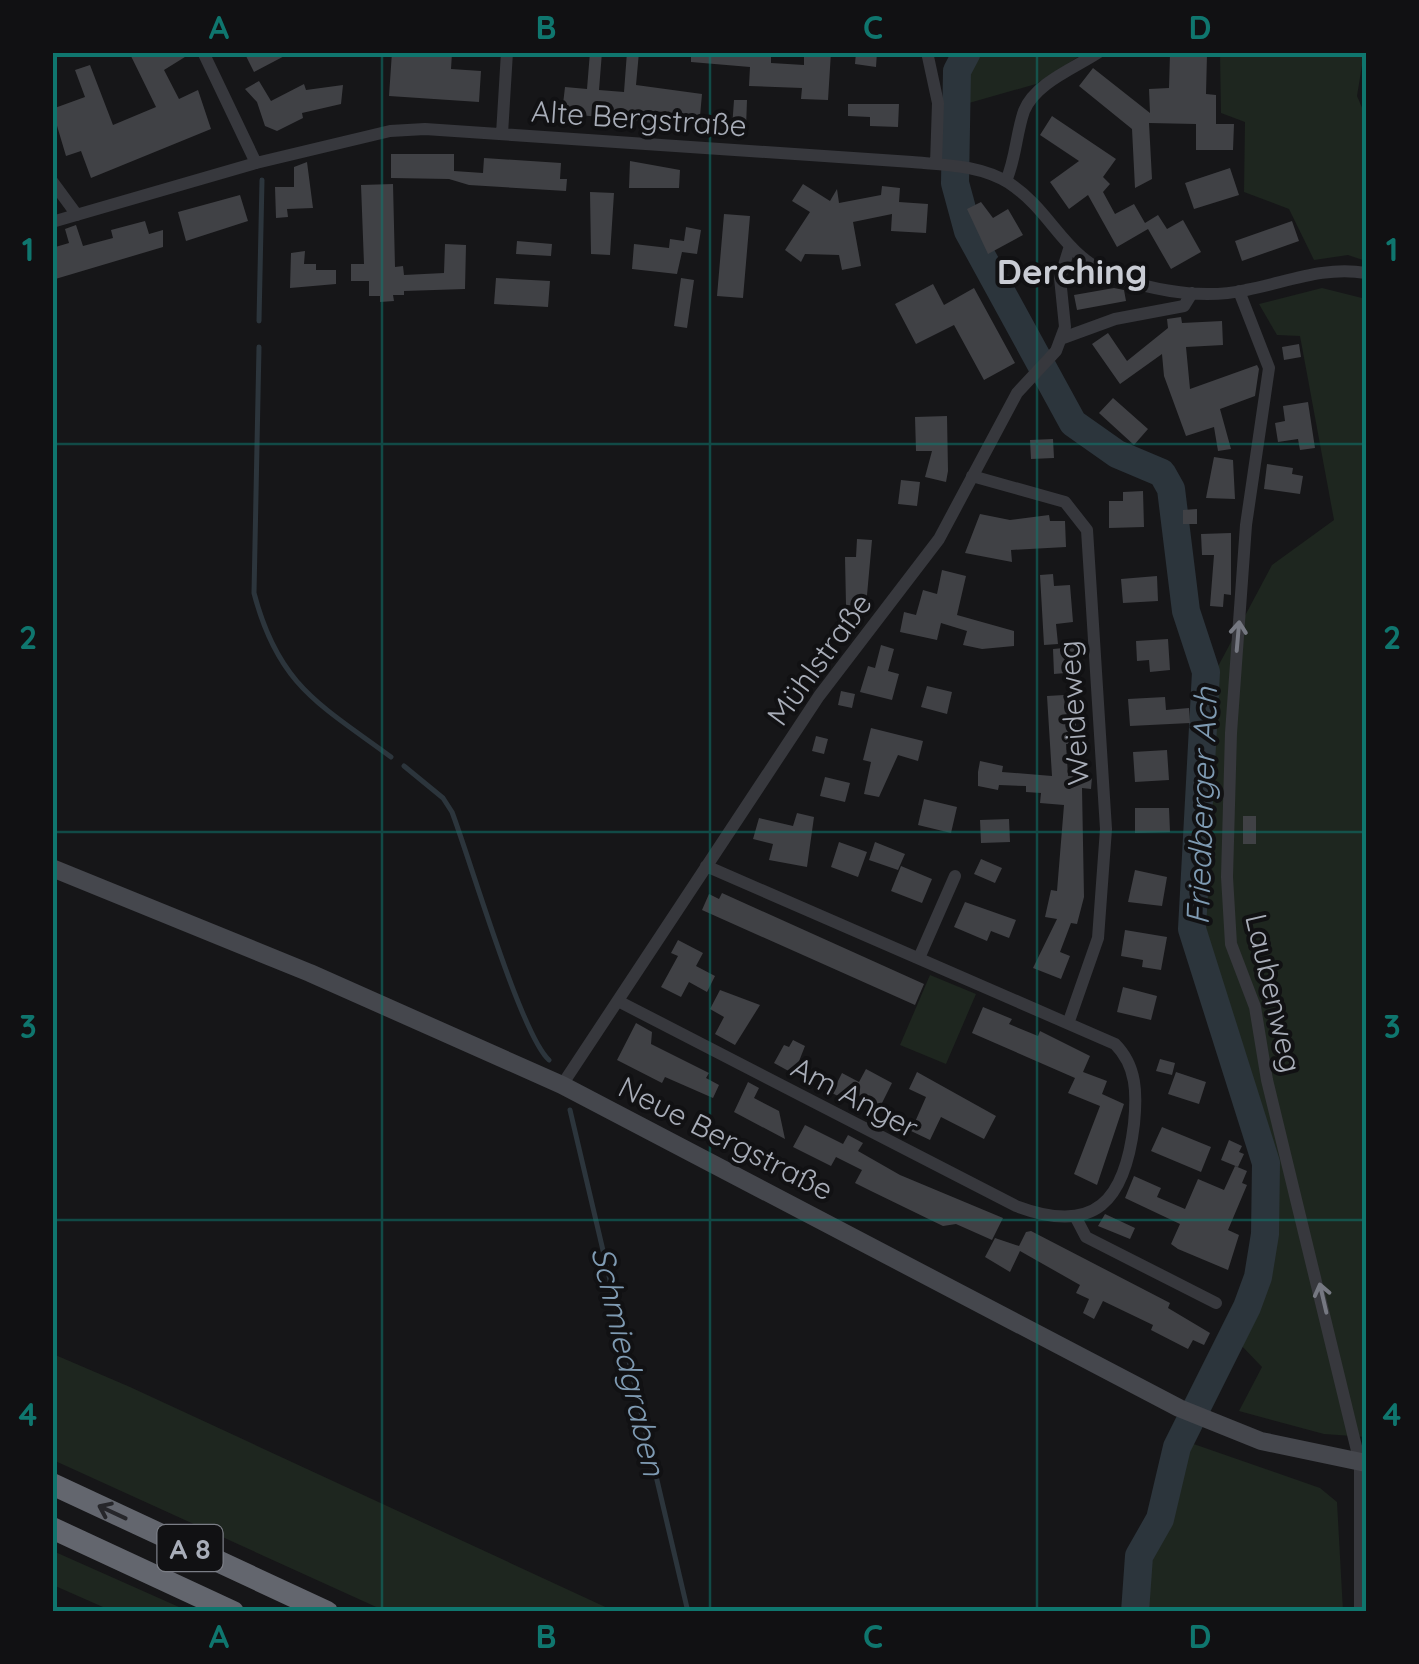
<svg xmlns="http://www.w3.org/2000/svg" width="1419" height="1664" viewBox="0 0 1419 1664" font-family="Quicksand,sans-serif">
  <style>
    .green { fill: #1e261f }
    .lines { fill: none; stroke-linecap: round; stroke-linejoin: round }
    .stream { stroke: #2c353c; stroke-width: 5 }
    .river { stroke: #2c353c; stroke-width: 28 }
    .building { fill: #404145 }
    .minor { stroke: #37383d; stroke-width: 12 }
    .secondary { stroke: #45474d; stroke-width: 18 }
    .motorway { stroke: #63666e; stroke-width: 22 }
    .oneway { stroke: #757881 }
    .oneway2 { stroke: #26262a }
    .grid { fill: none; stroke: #0f766e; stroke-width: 2.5; stroke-opacity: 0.55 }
    .labels { text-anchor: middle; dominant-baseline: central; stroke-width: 8; stroke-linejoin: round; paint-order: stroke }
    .shield { fill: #111113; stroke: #7b7e86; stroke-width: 2.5 }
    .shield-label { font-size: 28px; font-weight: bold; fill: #a8adb8 }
    .street-label { font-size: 30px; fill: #a8adb8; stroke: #111113 }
    .water-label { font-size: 32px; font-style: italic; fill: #7f9bb3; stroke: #111113 }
    .quarter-label { font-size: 35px; font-weight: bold; fill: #c9ccd4; stroke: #111113 }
    .neatline { fill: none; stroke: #0f766e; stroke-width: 4 }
    .grid-label { font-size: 32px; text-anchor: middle; font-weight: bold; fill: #0f766e }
  </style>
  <rect width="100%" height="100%" fill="#161618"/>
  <path class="green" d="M959 53H1084L1036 84 948 109 951 68Z
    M1220 53H1364L1357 96 1366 117V261L1348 255 1314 260 1289 209 1244 192 1245 122 1221 113Z
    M1322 288 1366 299V1437L1324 1434 1239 1411 1262 1367 1238 1342 1259 1302 1268 1272 1273 1158 1200 927 1206 689 1272 565 1334 520 1300 336 1277 335 1259 304Z
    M930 975 976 994 946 1064 900 1045Z
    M53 1354 130 1387 614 1611H385L53 1460Z
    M1185 1441 1320 1488 1337 1502 1343 1611H1143C1134 1563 1161 1553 1173 1514 1180 1490 1181 1465 1185 1441Z
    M53 1551 188 1611H112L53 1585Z"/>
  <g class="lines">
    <path class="stream" d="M259 321 262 180
      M259 347 254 593C278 685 319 704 391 757
      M404 766 443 798 452 812C470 859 521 1035 549 1060
      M570 1110 688 1612"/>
    <path class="river" d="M967 52 957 71 955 183 968 231 1073 423 1117 454 1162 473 1171 489 1186 611 1206 672 1192 929 1266 1163 1265 1234 1258 1277 1247 1307 1177 1447 1160 1519 1139 1556 1135 1612"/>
  </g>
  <path class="building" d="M129 52H193L164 70 179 99 198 90 211 129 91 178 81 151 66 156 52 109 85 97 75 70 90 65 113 125 156 107Z
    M244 52H292L254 72Z
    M392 52 452 53 451 69 481 71 479 102 389 96Z
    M590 52H602L599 90 624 92 627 52H639L636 85 702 94 700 116 654 111 653 123 562 113 565 87 587 89Z
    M691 52H771V63L804 65V57L831 52 828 100 801 99 802 88 749 86 750 67 691 62Z
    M856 52H877L876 67 855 64Z
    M1170 54H1207L1206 94 1216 95V124H1234L1233 150H1196V124L1149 123 1152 179 1135 188 1132 129 1079 86 1093 68 1150 113 1149 89 1169 88Z
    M259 81 271 101 304 84 306 90 343 85 341 104 302 113 303 118 277 131 265 126 257 102 245 89Z
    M734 100H747L746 128H732Z
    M848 104H899L898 127 870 126V117L848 116Z
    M1052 116 1116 159 1103 177 1110 184 1103 192 1115 214 1134 204 1145 223 1158 215 1167 229 1183 220 1201 252 1171 269 1148 229 1117 247 1088 195 1069 209 1050 182 1079 161 1040 135Z
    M391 154H454V171L483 173 484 158 561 163 560 179H567L566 191 469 185 449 179 391 178Z
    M630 161 680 170 679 188H629Z
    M307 162 313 208 287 209 288 217 276 218 275 187H294V167Z
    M1230 168 1239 195 1194 209 1185 183Z
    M393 184 395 267 403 266 404 275 444 273 445 244 466 245 465 289 404 291V295H393L394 301 380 302V296H369V281H351V264H364L361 185Z
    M803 184 830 201 837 189 839 203 881 195 882 186 900 188 899 202 928 204 926 233 891 231 892 214 853 222 861 266 842 270 839 255 805 254 801 262 785 250 810 212 792 201Z
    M590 192 614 193 610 255 591 254Z
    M240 195 248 221 186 241 178 212Z
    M981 202 993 218 1008 209 1023 235 988 254 967 209Z
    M724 214 750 216 743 298 717 296Z
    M145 221 149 234 163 230V247L52 280V248L69 243 65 229 76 225 83 246 113 238 111 230Z
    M1292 221 1299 241 1242 261 1235 241Z
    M686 227 701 230 697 254 682 252 677 274 632 269 634 244 669 248 670 239 684 241Z
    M517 241 552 244 551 256 516 254Z
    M305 251 304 264H316V270H336V284L290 288 291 253Z
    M496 278 550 281 548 307 494 304Z
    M681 278 694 280 687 328 674 326Z
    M933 284 944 305 974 288 1015 363 984 380 954 325 916 344 895 304Z
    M1114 288 1124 290 1126 301 1077 310 1074 295Z
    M1181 317 1182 323 1222 321 1223 345 1186 347 1190 389 1257 365 1259 369 1255 396 1220 409 1231 449 1218 451 1214 427 1186 436 1164 376 1162 354 1120 384 1092 344 1108 333 1127 361 1168 328 1167 319Z
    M1299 344 1301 357 1284 360 1282 347Z
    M1113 398 1148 429 1134 445 1099 413Z
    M1308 402 1315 448 1300 450 1298 439 1278 442 1275 423 1285 421 1283 406Z
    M947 416 948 471 946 482 925 477 932 451H916L915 417Z
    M1053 439 1054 458 1031 459 1030 440Z
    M1214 457 1233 460 1235 499 1206 498Z
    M1267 464 1293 468 1292 474 1303 476 1300 494 1264 489Z
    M901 480 920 482 917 506 898 504Z
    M1143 491 1144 527 1109 528V501H1123V492Z
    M1197 509V524H1183V510Z
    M980 514 1010 520 1049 515 1050 521H1065L1066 547 1011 550 1012 562 965 553Z
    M1231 533V595L1224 594 1223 607 1210 606 1214 555H1202L1201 534Z
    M857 539 872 540 866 606 846 605 845 557H856Z
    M942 570 966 576 957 615 1014 631V646L982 649 963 645 967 631 941 623 937 640 900 632 904 612 916 615 923 590 937 594Z
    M1053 574 1054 586 1070 585 1073 622 1056 624 1058 644 1044 645 1040 575Z
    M1157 576 1158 601 1123 603 1121 579Z
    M1168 639 1170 670 1150 672 1149 660 1137 661 1136 641Z
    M881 645 894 649 888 671 899 674 892 700 860 692 868 666 875 668Z
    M1075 647 1077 672 1054 674 1053 649Z
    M927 686 952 692 947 714 921 707Z
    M841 691 855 694 852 708 838 705Z
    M1064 695 1065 708 1075 707 1077 743 1066 744 1068 776 1092 777 1091 789 1082 788 1084 897 1077 924 1071 923 1060 952 1070 956 1061 979 1033 968 1057 919 1045 917 1051 890 1057 891 1064 805 1040 803 1041 793 1026 792V786L999 785 998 790 978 786V772L980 761 1003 766 1002 772 1052 776 1047 696Z
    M1165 697 1166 710 1189 708 1190 723 1130 726 1128 699Z
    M871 728 923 741 918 761 898 755 879 797 864 794 871 762 863 760Z
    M816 736 828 739 824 754 812 751Z
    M1167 750 1169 780 1135 782 1133 752Z
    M825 777 850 783 845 802 820 796Z
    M924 799 957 807 951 833 918 825Z
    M1135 808H1169L1170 832 1135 833Z
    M797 813 814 817 807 867 769 860 773 844 753 839 759 818 793 826Z
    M1243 816H1256V844H1243Z
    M1009 819 1010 842 981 843 980 820Z
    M839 842 867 852 858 877 831 867Z
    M875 842 905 854 898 870 869 860Z
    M981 859 1002 868 995 883 974 874Z
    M901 866 932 879 922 903 891 891Z
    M1135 870 1167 877 1162 906 1128 902Z
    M722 893 924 984 915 1005 702 910 709 894 719 899Z
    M965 902 1016 920 1009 938 991 931 987 941 954 927Z
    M1125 930 1167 937 1161 970 1142 967 1143 960 1121 956Z
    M678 940 703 953 696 966 715 976 707 992 689 982 681 997 661 987 678 956 671 953Z
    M1123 987 1157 996 1151 1020 1117 1012Z
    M720 990 760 1005 735 1045 715 1034 724 1017 710 1009Z
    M983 1007 1012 1019 1009 1024 1038 1036 1040 1031 1090 1056 1083 1072 1107 1081 1102 1094 1124 1104 1097 1185 1074 1174 1100 1106 1068 1093 1075 1078 972 1033Z
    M636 1023 652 1032 651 1044 709 1073 706 1078 719 1085 713 1098 665 1077 662 1083 617 1060Z
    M793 1040 805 1046 794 1074 774 1063 784 1045 789 1047Z
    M1160 1059 1175 1063 1172 1075 1156 1071Z
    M866 1069 892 1083 880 1107 854 1093 850 1102 832 1093 842 1073 859 1082Z
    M917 1072 996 1116 984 1139 941 1117 930 1140 911 1131 926 1097 909 1089Z
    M1176 1072 1206 1082 1199 1104 1168 1094Z
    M748 1082 759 1088 754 1098 779 1111 785 1139 734 1112Z
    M805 1125 843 1144 848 1135 863 1143 858 1151 900 1175 1003 1218 992 1240 956 1224 943 1226 871 1191 855 1183 862 1170 836 1157 831 1166 793 1147Z
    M1162 1127 1211 1147 1201 1172 1151 1151Z
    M1229 1140 1242 1146 1239 1152 1244 1154 1238 1167 1221 1160Z
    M1235 1166 1247 1171 1242 1183 1247 1185 1228 1230 1239 1235 1228 1270 1178 1249 1171 1244 1180 1224 1125 1198 1134 1176 1161 1188 1157 1197 1185 1209 1198 1179 1224 1190Z
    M1105 1214 1135 1228 1130 1239 1098 1226Z
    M1031 1231 1170 1303 1168 1308 1210 1333 1204 1345 1193 1340 1188 1349 1151 1330 1153 1325 1103 1301 1094 1319 1083 1313 1089 1299 1076 1293 1080 1285 1020 1251 1010 1272 985 1257 995 1238 1019 1246 1026 1232Z"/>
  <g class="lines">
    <path class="minor" d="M203 52 256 163
      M927 52 938 103 936 164
      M502 134 507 52
      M52 181 77 215
      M1006 181C1016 158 1016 134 1024 111 1035 83 1075 68 1099 52
      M52 222 256 163 390 131 425 129 912 162C945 165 980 165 1009 183 1056 214 1063 261 1124 280 1163 292 1206 299 1246 290 1288 282 1323 266 1366 273
      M1239 291 1269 368 1246 525 1231 733 1227 877 1231 944 1255 1007 1267 1080 1360 1463V1612
      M1063 338 1115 319 1184 306 1192 293
      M972 476 1065 502 1087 530 1106 829 1098 938 1069 1021
      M919 958 955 876
      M618 1001 1016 1206C1096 1236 1125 1200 1134 1124 1137 1094 1137 1066 1115 1044L706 866
      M562 1085 819 696 939 539 1017 393 1056 351 1065 327 1060 278 1069 249
      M1075 1216 1086 1237 1216 1303"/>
    <path class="secondary" d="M52 868 310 973 562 1085 1179 1408 1261 1441 1366 1463"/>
    <path class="motorway" d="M52 1484 327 1612
      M52 1528 233 1612"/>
  </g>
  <defs><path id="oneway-shaft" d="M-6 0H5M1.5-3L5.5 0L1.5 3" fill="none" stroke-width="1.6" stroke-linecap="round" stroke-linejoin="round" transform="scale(2.5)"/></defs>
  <g class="oneway">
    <use href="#oneway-shaft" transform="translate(1238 636) rotate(-85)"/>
    <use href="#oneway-shaft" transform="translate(1323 1298) rotate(-103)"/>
  </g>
  <use class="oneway2" href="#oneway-shaft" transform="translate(112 1512) rotate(-155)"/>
  <path class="grid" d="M382 52V1612M710 52V1612M1037 52V1612M52 444H1366M52 832H1366M52 1220H1366"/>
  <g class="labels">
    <rect class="shield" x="157.5" y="1525" width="65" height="46" rx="8"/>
    <g class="shield-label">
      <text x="190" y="1548">A 8</text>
    </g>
    <g class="street-label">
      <text transform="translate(639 118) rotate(4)">Alte Bergstraße</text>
      <text transform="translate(819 659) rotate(-54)">Mühlstraße</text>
      <text transform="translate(1073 713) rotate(-94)">Weideweg</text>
      <text transform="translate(1274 993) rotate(77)">Laubenweg</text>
      <text transform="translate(855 1097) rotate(28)">Am Anger</text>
      <text transform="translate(726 1138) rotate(27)">Neue Bergstraße</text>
    </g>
    <g class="water-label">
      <text transform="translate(1201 806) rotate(-88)">Friedberger Ach</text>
      <text transform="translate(629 1361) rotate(77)">Schmiedgraben</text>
    </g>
    <g class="quarter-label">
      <text x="1072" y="271">Derching</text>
    </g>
  </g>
  <rect width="1419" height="1664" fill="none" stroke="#111113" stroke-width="110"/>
  <rect x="55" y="55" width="1309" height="1554" class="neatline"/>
  <g class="grid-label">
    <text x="219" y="39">A</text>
    <text x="546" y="39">B</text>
    <text x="873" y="39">C</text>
    <text x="1200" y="39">D</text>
    <text x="28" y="261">1</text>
    <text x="1392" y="261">1</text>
    <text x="28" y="649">2</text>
    <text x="1392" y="649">2</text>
    <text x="28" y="1038">3</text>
    <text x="1392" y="1038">3</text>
    <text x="28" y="1426">4</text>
    <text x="1392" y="1426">4</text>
    <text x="219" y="1648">A</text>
    <text x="546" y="1648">B</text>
    <text x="873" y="1648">C</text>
    <text x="1200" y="1648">D</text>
  </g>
</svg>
